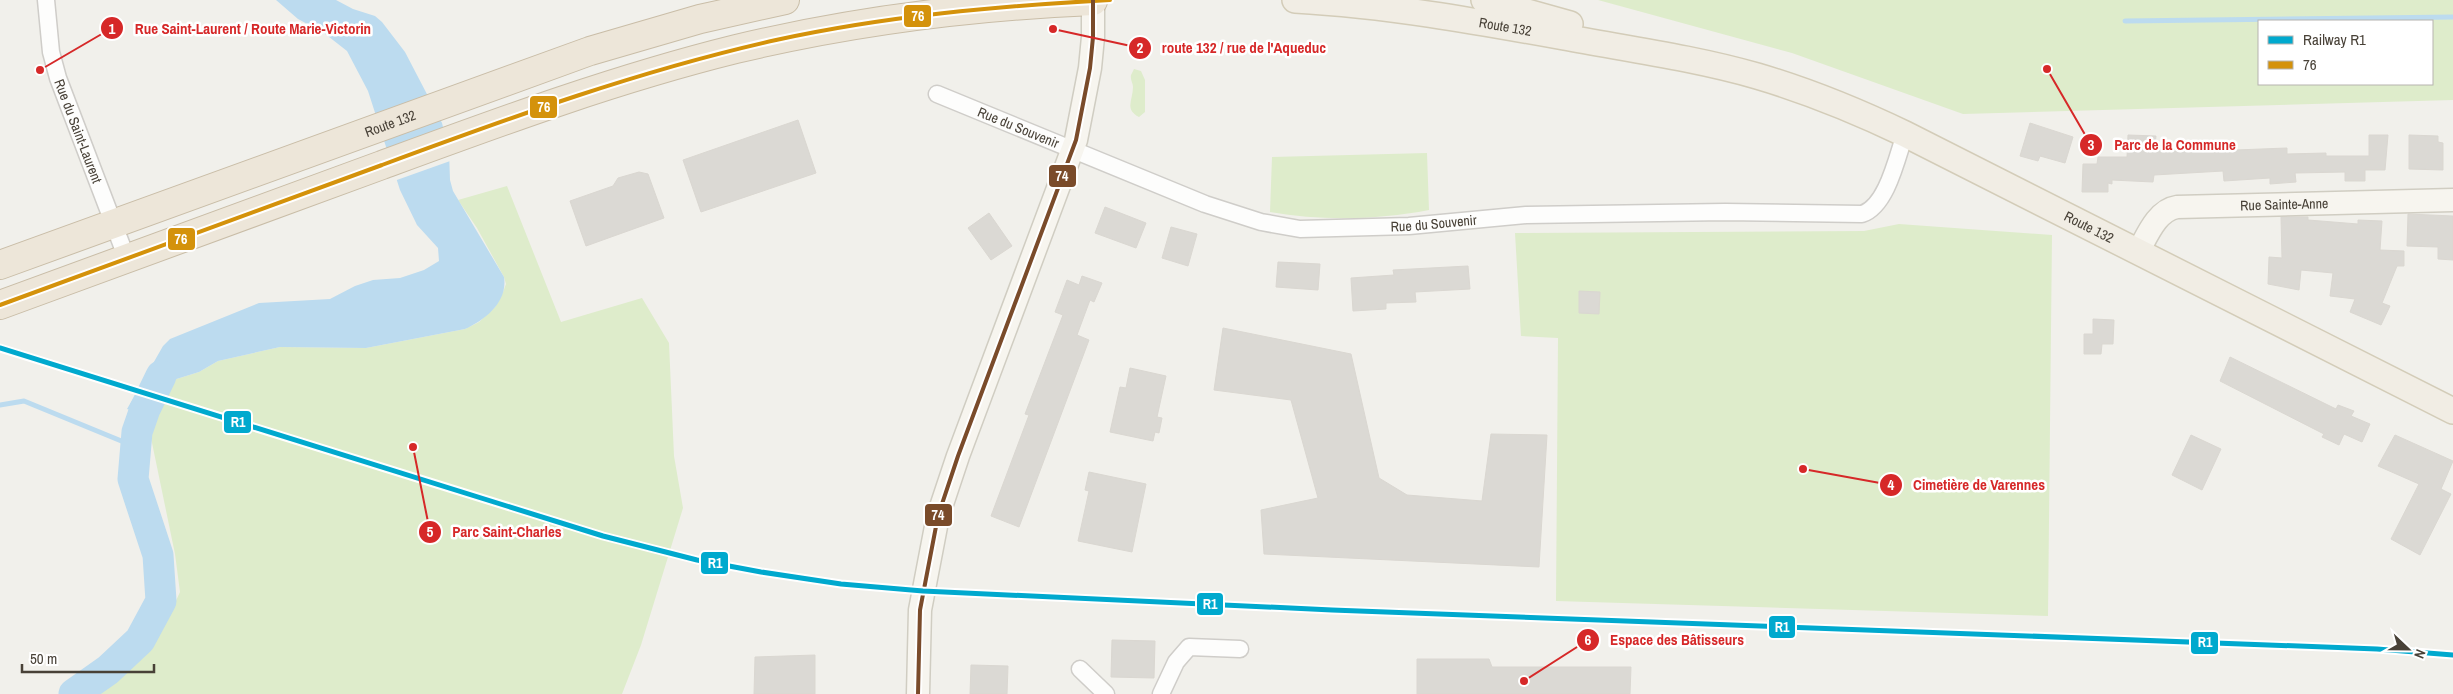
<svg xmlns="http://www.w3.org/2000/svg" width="2453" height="694" viewBox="0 0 2453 694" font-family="'Archivo Narrow',sans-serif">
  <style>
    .green { fill: #deeccb; fill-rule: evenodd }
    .water { fill: #bcdbef }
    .pier { fill: #f1f0eb }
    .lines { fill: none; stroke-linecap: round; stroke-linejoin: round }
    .stream { stroke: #bcdbef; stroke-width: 5 }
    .river { stroke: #bcdbef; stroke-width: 31 }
    .building { fill: #dbd9d4; stroke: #dad7d1 }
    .street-casing { stroke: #cfcdc9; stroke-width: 19 }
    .secondary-casing { stroke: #d0cdc2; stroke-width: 25 }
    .primary-casing { stroke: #d3ccb8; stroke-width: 28 }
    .highway-casing { stroke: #c9bda7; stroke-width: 30 }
    .street { stroke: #fdfdfc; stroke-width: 16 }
    .secondary { stroke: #f7f5ef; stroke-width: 22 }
    .primary { stroke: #f1ede4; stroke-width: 25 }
    .highway { stroke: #ede6d9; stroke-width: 28 }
    .bus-1-casing { stroke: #fff; stroke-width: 8 }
    .bus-2-casing { stroke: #fff; stroke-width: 8 }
    .bus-1 { stroke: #d4920b; stroke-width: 4 }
    .bus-2 { stroke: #7a4b2a; stroke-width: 4 }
    .rail-1-casing { stroke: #fff; stroke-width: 9 }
    .rail-1 { stroke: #00a9ce; stroke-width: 5 }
    .labels { text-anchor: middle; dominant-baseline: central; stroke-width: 5; stroke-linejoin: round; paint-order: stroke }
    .street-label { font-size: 14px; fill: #484137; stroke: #fff }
    .leader { fill: none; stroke: #d62828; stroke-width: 2 }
    .callout-dot { fill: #d62828; stroke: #fff; stroke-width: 2 }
    .mark-label { font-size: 15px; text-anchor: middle; font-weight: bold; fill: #fff }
    .callout-label { font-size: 15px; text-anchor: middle; font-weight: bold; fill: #d62828; stroke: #fff; stroke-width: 5; stroke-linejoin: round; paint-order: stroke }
    .line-badge { stroke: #fff; stroke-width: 2 }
    .badge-label { font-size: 14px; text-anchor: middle; font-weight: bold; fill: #fff }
  </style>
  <rect width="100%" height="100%" fill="#f1f0eb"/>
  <path class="green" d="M1598 0H2453V100L1963 114 1792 53ZM2259 21H2432V84H2259Z
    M1134 69 1141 71 1145 80V112L1139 117C1124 109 1133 100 1133 87 1133 83 1130 80 1131 75Z
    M1427 153 1429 210C1377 220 1322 221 1270 212L1272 157Z
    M507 186 561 322 642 298 669 343 674 456 683 508 641 645 622 694H92L123 673 169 616 180 592 175 554 151 438 157 406 163 390 170 381 199 372 218 361 280 347 366 348 465 329 479 322 495 307 503 292 506 284 504 277 477 228 458 200Z
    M1899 224 2052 235 2048 616 1556 601 1558 338 1521 336 1515 233 1864 231Z"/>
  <path class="water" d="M276 0H336L353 9 375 16 382 22 405 52 442 123 449 151 450 180 453 191 504 277C508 302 485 320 465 329L366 348 280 347 218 361 199 372 170 381 163 390 154 418 127 409 163 346 170 339 259 303 330 299 355 286 373 280 400 278 424 270 439 261 438 248 417 225 400 190 368 91 347 51 324 33 298 19Z"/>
  <path class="pier" d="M452 150 453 160 394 181 384 151Z
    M139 384 165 392 159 406 131 397Z"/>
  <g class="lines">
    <path class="stream" d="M2125 21 2453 17
      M0 405 24 401 136 447"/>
    <path class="river" d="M74 694 108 670 140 640 161 601 158 555 133 479 137 432 145 409 161 376"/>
  </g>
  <path class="building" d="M798 120 816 173 701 212 683 160Z
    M2030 123 2073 137 2065 163 2040 156 2038 161 2020 156Z
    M2128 135 2156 136 2155 146 2210 142V151L2287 148V154L2326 153V156H2369V135H2388L2385 170H2365V181H2345V172L2295 173 2296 182 2270 184V178L2224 181 2223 171 2154 175 2153 182 2112 180V184L2108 183V192H2082L2083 164H2097L2098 157H2127Z
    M2409 135 2438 136V142L2443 143V170L2409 169Z
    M639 172 648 174 664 218 586 246 570 201 613 186 618 178Z
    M1105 207 1146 223 1136 248 1095 233Z
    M989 213 1012 246 991 260 968 228Z
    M2408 214 2453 216V260L2438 259V247L2407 246Z
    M2281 217H2308V220L2358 224V220L2382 221 2380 250 2404 251V266H2397L2382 303 2390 306 2381 325 2350 312 2355 299 2330 296 2333 273 2301 270 2299 290 2268 284 2269 257 2282 258Z
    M1171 227 1197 234 1188 266 1162 258Z
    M1278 262 1320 264 1318 290 1276 287Z
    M1468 266 1470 289 1415 292 1416 302 1386 303V309L1353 311 1351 278 1394 275 1393 270Z
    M1082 276 1102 283 1094 302 1090 300 1077 335 1089 340 1019 527 991 516 1029 415 1025 414 1063 315 1055 312 1067 280 1079 285Z
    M1579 291 1600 292 1599 314 1579 313Z
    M2093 319 2114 320 2113 344H2102L2101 354H2084V334H2093Z
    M1223 328 1351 354 1379 478 1407 495 1482 501 1491 434 1547 435 1539 567 1264 554 1261 510 1318 498 1291 400 1214 390Z
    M2230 357 2336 409 2338 405 2354 411 2351 416 2370 424 2362 442 2344 434 2339 445 2322 437 2324 434 2220 381Z
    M1130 368 1166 376 1157 417 1162 418 1159 433 1155 432 1153 441 1110 432 1120 387 1126 388Z
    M2191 435 2221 449 2202 490 2172 475Z
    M2395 435 2453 461 2441 489 2451 494 2420 555 2391 539 2419 484 2378 466Z
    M1089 472 1146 484 1132 552 1078 541 1089 491 1085 490Z
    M1112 640 1155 641 1154 678 1111 677Z
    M815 655V694H754L755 657Z
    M1417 659H1489L1492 667H1631L1630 694H1417Z
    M971 665 1008 666 1007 694H970Z"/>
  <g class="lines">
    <g class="street-casing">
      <g id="street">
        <path id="s1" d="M46 0 51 52 58 78 127 259"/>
        <path id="s2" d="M937 94 1205 204 1261 222 1300 229 1409 226 1526 215 1725 212 1862 214C1887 206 1897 157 1905 134"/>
        <path d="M1080 669 1106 694"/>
        <path d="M1161 694 1176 662 1189 647 1240 649"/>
      </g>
    </g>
    <g class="secondary-casing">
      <g id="secondary">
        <path id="s3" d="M2138 252C2147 236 2157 210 2177 207L2453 200"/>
        <path d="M918 694 920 610 938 516 958 456 1076 140 1090 68 1093 37V0"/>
      </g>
    </g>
    <g class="primary-casing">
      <g id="primary">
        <path id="s4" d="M1295 0C1386 5 1475 21 1564 37 1628 49 1694 58 1757 76 1808 91 1857 111 1905 134L2453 411"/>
        <path d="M1484 0 1570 24"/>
      </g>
    </g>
    <g class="highway-casing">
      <g id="highway">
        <path id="s5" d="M0 265 590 51 700 19 785 0"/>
        <path d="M0 305C128 259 255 212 382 165 499 122 615 79 736 49 853 21 972 6 1093 1"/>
      </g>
    </g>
    <use href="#street" class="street"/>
    <use href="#secondary" class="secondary"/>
    <use href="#primary" class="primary"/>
    <use href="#highway" class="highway"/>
    <g class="bus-1-casing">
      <path id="bus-1" d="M0 305C128 259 255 212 382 165 512 117 641 70 776 40 886 16 998 6 1110 0"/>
    </g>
    <g class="bus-2-casing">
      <path id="bus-2" d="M918 694 920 610 938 516 958 456 1076 140 1090 68 1093 37V0"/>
    </g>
    <use href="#bus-1" class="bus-1"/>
    <use href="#bus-2" class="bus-2"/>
    <g class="rail-1-casing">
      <path id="rail-1" d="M0 348 603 536 697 560 761 572 841 584 923 591 1332 610 2377 649 2453 655"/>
    </g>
    <use href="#rail-1" class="rail-1"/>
  </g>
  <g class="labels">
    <g class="street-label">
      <text stroke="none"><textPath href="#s4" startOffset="212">Route 132</textPath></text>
      <text stroke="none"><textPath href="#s5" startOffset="415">Route 132</textPath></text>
      <text stroke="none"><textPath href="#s2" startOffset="88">Rue du Souvenir</textPath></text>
      <text stroke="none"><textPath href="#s1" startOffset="136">Rue du Saint-Laurent</textPath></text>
      <text stroke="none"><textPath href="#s3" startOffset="169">Rue Sainte-Anne</textPath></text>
      <text stroke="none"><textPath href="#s2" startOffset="522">Rue du Souvenir</textPath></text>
      <text stroke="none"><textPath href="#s4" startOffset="834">Route 132</textPath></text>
    </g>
  </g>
  <path class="leader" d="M40 70L112 28M1053 29L1140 48M2047 69L2091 145M1803 469L1891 485M413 447L430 532M1524 681L1588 640"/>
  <g class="callout-dot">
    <circle cx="40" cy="70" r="5"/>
    <circle cx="1053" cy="29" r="5"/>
    <circle cx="2047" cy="69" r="5"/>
    <circle cx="1803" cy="469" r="5"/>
    <circle cx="413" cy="447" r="5"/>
    <circle cx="1524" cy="681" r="5"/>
    <circle cx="112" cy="28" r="12"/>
    <circle cx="1140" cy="48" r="12"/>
    <circle cx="2091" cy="145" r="12"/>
    <circle cx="1891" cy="485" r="12"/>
    <circle cx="430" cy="532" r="12"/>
    <circle cx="1588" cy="640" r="12"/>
  </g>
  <g class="mark-label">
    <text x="112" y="34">1</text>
    <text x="1140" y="53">2</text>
    <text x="2091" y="150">3</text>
    <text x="1891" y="490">4</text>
    <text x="430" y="537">5</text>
    <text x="1588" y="645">6</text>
  </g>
  <g class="callout-label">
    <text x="253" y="34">Rue Saint-Laurent / Route Marie-Victorin</text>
    <text x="1244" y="53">route 132 / rue de l'Aqueduc</text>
    <text x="2175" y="150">Parc de la Commune</text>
    <text x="1979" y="490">Cimetière de Varennes</text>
    <text x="507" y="537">Parc Saint-Charles</text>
    <text x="1677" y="645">Espace des Bâtisseurs</text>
  </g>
  <g class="line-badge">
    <rect x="903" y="4" width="29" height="24" rx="5" fill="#d4920b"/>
    <rect x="529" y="95" width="29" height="24" rx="5" fill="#d4920b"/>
    <rect x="1048" y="164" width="29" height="24" rx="5" fill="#7a4b2a"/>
    <rect x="167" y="227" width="29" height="24" rx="5" fill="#d4920b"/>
    <rect x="223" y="410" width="29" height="24" rx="5" fill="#00a9ce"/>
    <rect x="924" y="503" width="29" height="24" rx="5" fill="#7a4b2a"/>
    <rect x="700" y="551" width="29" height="24" rx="5" fill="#00a9ce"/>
    <rect x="1196" y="592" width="28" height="24" rx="5" fill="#00a9ce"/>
    <rect x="1768" y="615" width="28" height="24" rx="5" fill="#00a9ce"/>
    <rect x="2190" y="631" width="29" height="24" rx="5" fill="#00a9ce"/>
  </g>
  <g class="badge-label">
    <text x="918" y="21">76</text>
    <text x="544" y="112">76</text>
    <text x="1062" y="181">74</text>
    <text x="181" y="244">76</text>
    <text x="238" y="427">R1</text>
    <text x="938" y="520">74</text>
    <text x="715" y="568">R1</text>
    <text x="1210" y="609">R1</text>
    <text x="1782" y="632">R1</text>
    <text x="2205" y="647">R1</text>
  </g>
  <rect x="2258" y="20" width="175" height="65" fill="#ffffff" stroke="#b6b3af"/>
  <rect x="2268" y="36" width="25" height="8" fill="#00a9ce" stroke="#b6b3af"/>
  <text x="2303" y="45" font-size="15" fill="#484137">Railway R1</text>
  <rect x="2268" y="61" width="25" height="8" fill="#d4920b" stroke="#b6b3af"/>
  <text x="2303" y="70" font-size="15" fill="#484137">76</text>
  <g transform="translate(2408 649) rotate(112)" stroke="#ffffff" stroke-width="4" paint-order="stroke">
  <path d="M0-4L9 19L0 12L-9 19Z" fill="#484137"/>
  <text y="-8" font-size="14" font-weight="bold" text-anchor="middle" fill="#484137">N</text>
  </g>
  <path d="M22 664v8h132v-8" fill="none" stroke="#484137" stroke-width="2.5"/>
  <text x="30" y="664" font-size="15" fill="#484137" stroke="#ffffff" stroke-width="4" paint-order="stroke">50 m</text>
</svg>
